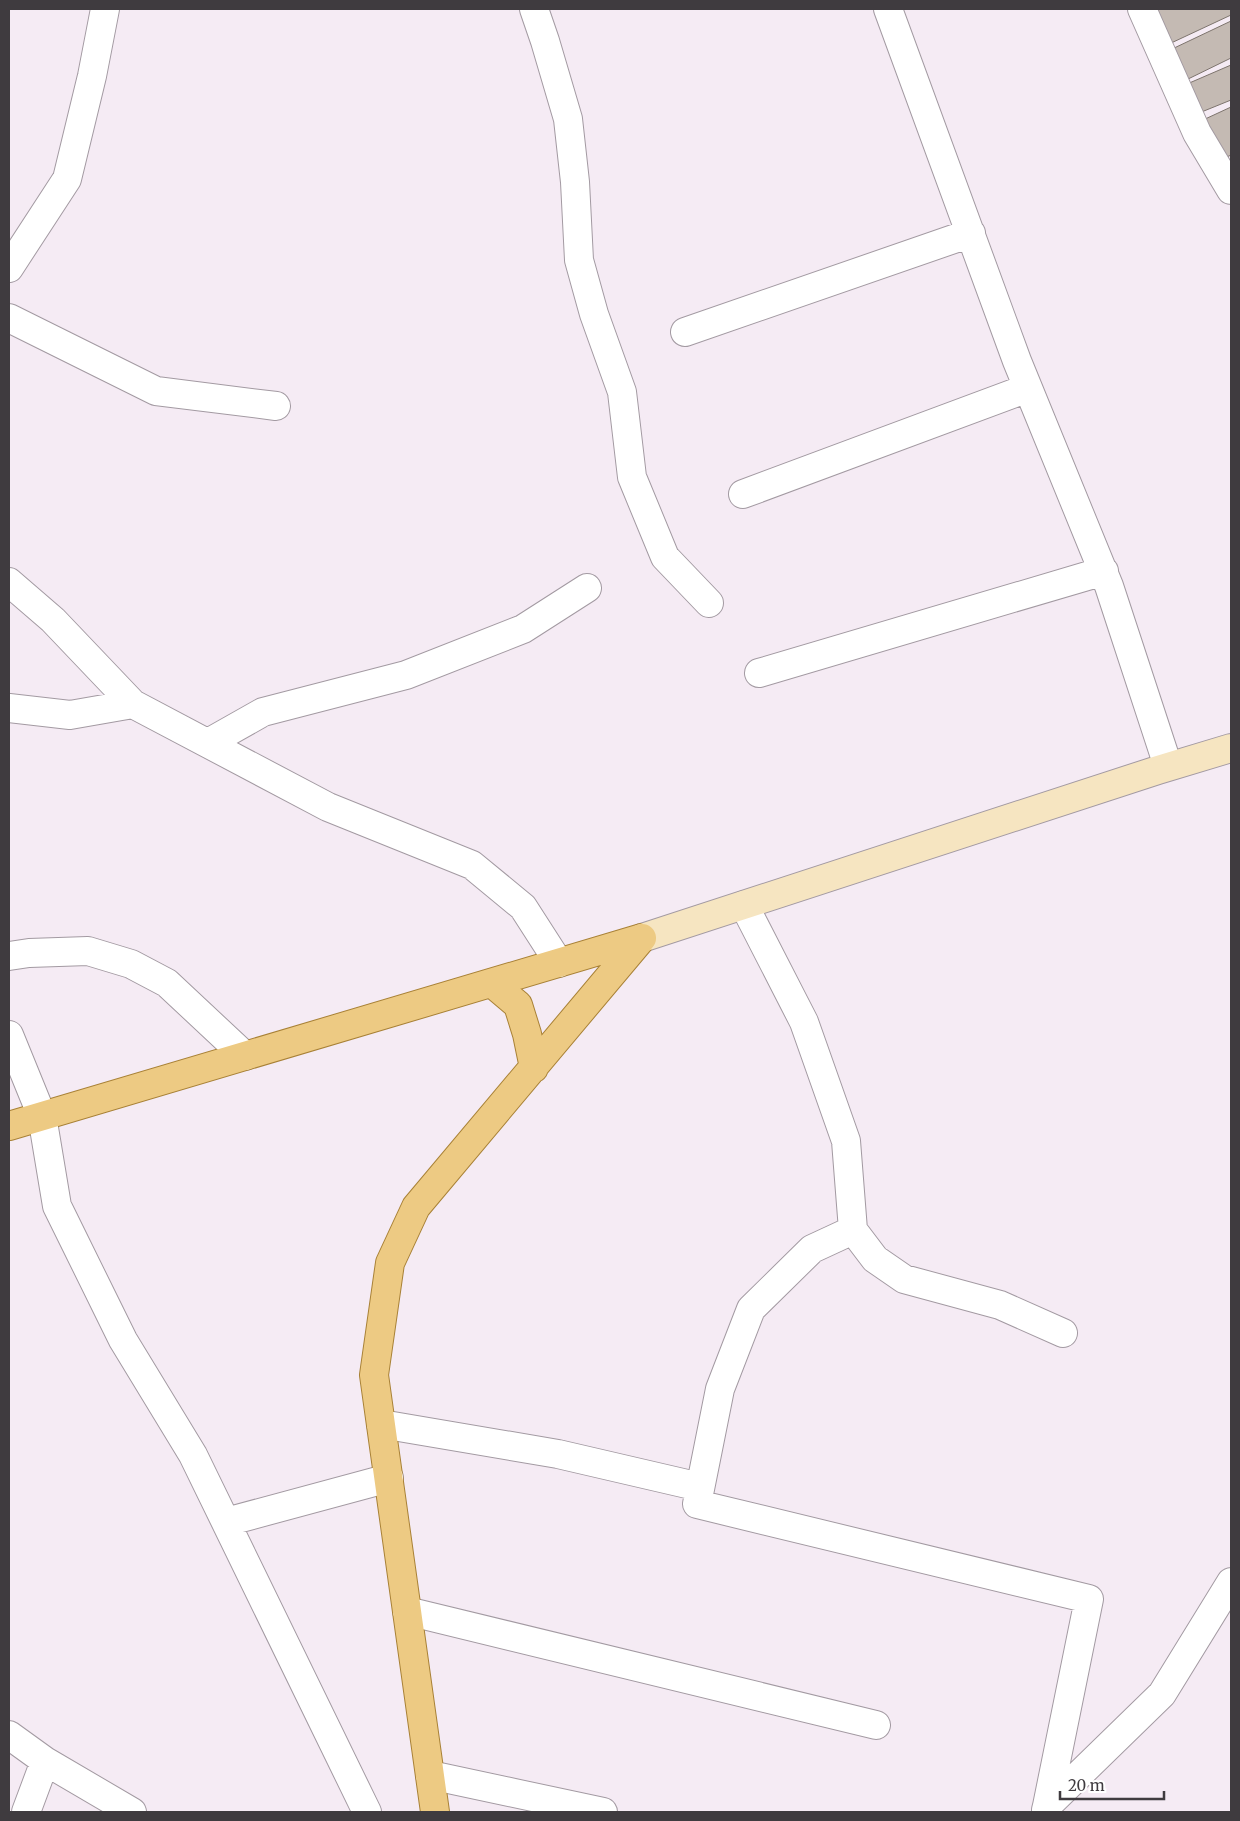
<svg xmlns="http://www.w3.org/2000/svg" width="1240" height="1821" viewBox="0 0 1240 1821" font-family="Merriweather,serif">
  <style>
    .building { fill: #c4bab3; stroke: #7d746d }
    .lines { fill: none; stroke-linecap: round; stroke-linejoin: round }
    .minor-casing { stroke: #a39aa2; stroke-width: 30 }
    .secondary-casing { stroke: #a39aa2; stroke-width: 30 }
    .primary-casing { stroke: #a88136; stroke-width: 30 }
    .minor { stroke: #fff; stroke-width: 28 }
    .secondary { stroke: #f6e5c1; stroke-width: 28 }
    .primary { stroke: #edca83; stroke-width: 28 }
  </style>
  <rect width="100%" height="100%" fill="#f5ebf4"/>
  <path class="building" d="M1153 9H1231V15L1169 44Z
    M1231 21V58L1184 81 1170 50Z
    M1231 65V100L1199 113 1187 84Z
    M1231 107V155L1221 160 1203 120Z"/>
  <g class="lines">
    <g class="minor-casing">
      <path id="minor" d="M534 9 545 41 568 119 575 182 579 260 594 314 622 392 632 477 665 557 709 603
        M888 9 1017 361 1109 586 1168 766
        M1142 9 1197 133 1231 190
        M9 268 67 179 92 76 105 9
        M9 318 156 391 276 406
        M685 332 971 233
        M743 494 1028 388
        M9 582 53 620 133 704 328 807 472 865 523 907 559 963
        M759 673 1104 571
        M9 708 70 715 133 704
        M208 743 263 712 406 675 523 629 587 588
        M744 905 804 1022 846 1141 853 1230 812 1249 751 1309 720 1389 697 1504 1089 1599 1047 1806
        M9 956 29 953 88 951 131 964 167 983 245 1056
        M9 1035 42 1116 57 1206 123 1340 193 1455 367 1812
        M853 1230 875 1259 904 1279 1000 1305 1063 1333
        M381 1424 558 1454 700 1487
        M226 1522 389 1478
        M407 1611 876 1725
        M9 1735 45 1761 132 1812
        M430 1775 603 1812
        M1046 1810 1047 1806 1162 1694 1231 1582
        M26 1812 45 1761"/>
    </g>
    <g class="secondary-casing">
      <path id="secondary" d="M642 938 1158 770 1231 748"/>
    </g>
    <g class="primary-casing">
      <path id="primary" d="M492 983 518 1005 527 1034 534 1068
        M9 1126 642 938
        M435 1812 374 1375 390 1263 416 1207 642 938"/>
    </g>
    <use href="#minor" class="minor"/>
    <use href="#secondary" class="secondary"/>
    <use href="#primary" class="primary"/>
  </g>
  <rect width="1240" height="1821" fill="none" stroke="#3f3b3f" stroke-width="20"/>
  <path d="M1060 1791v8h104v-8" fill="none" stroke="#3f3b3f" stroke-width="2.5"/>
  <text x="1068" y="1791" font-size="15" fill="#3f3b3f" stroke="#ffffff" stroke-width="4" paint-order="stroke">20 m</text>
</svg>
